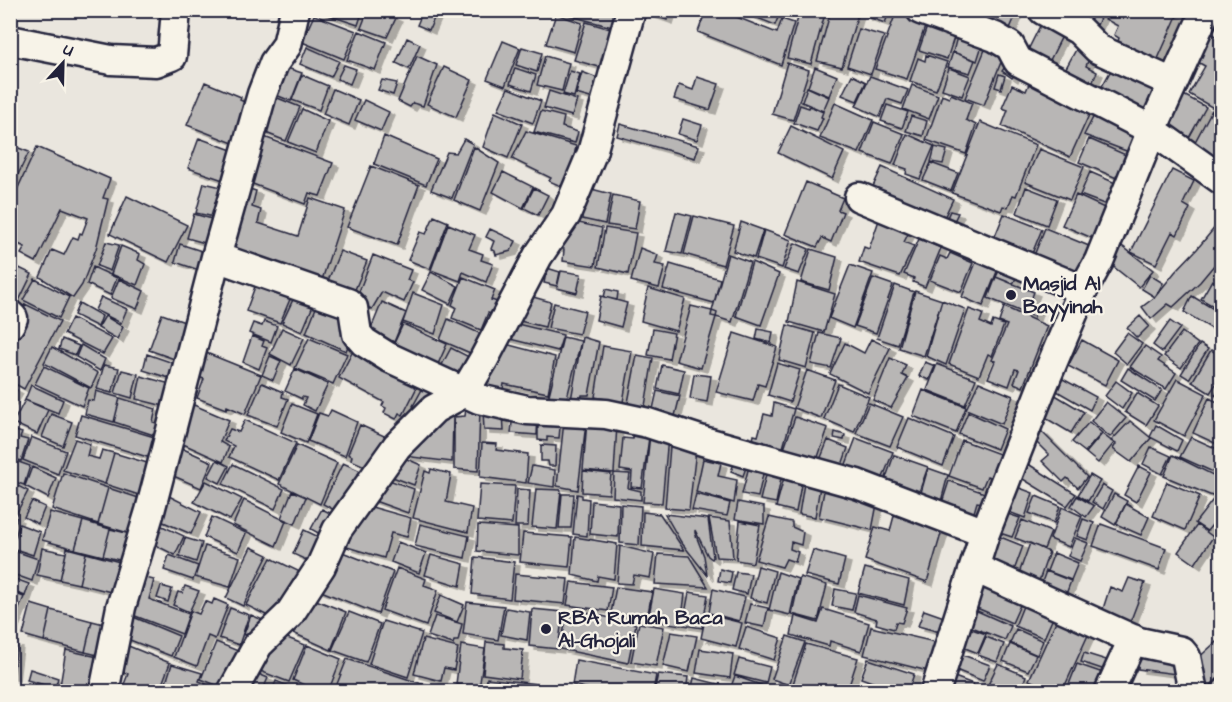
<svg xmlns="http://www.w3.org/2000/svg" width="1232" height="702" viewBox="0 0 1232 702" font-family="'Architects Daughter',sans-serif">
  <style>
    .building { fill: #b8b6b5; stroke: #22223b; stroke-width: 1.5; filter: url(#shadow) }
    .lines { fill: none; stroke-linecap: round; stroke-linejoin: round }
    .minor-casing { stroke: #22223b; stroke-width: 33 }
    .minor { stroke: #f7f3e8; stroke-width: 28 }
    .poi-dot { fill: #22223b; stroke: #f7f3e8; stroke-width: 2 }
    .labels { text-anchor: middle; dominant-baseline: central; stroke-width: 4.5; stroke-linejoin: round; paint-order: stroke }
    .poi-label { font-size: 20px; font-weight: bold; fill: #22223b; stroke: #f7f3e8; text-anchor: start }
  </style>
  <defs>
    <filter id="shadow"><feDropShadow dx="6" dy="4" stdDeviation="0" flood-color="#0004"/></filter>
  </defs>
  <rect width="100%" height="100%" fill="#eae6de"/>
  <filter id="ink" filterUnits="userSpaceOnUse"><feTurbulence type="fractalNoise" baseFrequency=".0167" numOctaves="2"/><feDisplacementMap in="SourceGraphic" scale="12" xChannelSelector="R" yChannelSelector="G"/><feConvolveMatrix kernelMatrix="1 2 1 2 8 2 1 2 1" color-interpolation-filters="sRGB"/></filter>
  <g filter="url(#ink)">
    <path class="building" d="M313 10H363L358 25Z
      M368 10H378L396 18 387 37 361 28Z
      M549 10H616L612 27Z
      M638 10H670L667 20Z
      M706 10H719L777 33 782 19 794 23 781 65 698 32Z
      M738 10H781L775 25Z
      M800 10H826L811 64 787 58Z
      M831 10H859L842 67 817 61Z
      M867 10H890L885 23 865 16Z
      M897 10H908L928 18 907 79 875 69Z
      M959 10H1018L1005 40Z
      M1084 10H1103L1096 28 1080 21Z
      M1109 10H1169L1168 12 1177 16 1157 61 1118 41 1119 38 1114 35 1118 26 1105 19Z
      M1211 10H1222V29L1216 27 1219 23 1208 17Z
      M423 11 435 16 429 30 417 25Z
      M556 14 582 23 574 52 546 44Z
      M314 15 356 31 344 59 302 42Z
      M931 15 958 25 947 59 919 50Z
      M586 22 614 30 603 68 574 60Z
      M1041 24 1063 34 1044 72 1023 60Z
      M960 25 985 36 977 61 953 52Z
      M859 29 884 36 871 74 847 66Z
      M1203 29 1222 39V102L1217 110 1189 94 1205 66 1189 57Z
      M359 31 386 42 375 70 347 60Z
      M407 38 420 44 409 69 396 63Z
      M989 40 1007 47 984 105 965 98Z
      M503 41 520 48 505 86 487 79Z
      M1078 46 1092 52 1086 66 1097 72 1088 93 1060 79Z
      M307 47 339 61 331 77 300 64Z
      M522 47 542 53 537 72 516 65Z
      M953 52 975 60 970 73 948 67Z
      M926 55 947 62 936 90 910 81 918 58 925 61Z
      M417 56 437 65 423 106 413 103 410 107 398 101Z
      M545 56 569 63 562 91 537 85Z
      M1010 60 1020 67 1012 78 1002 71Z
      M787 63 809 70 793 120 772 114Z
      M1115 63 1162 88 1145 123 1095 99Z
      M275 64 302 73 291 101 266 91Z
      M344 65 356 69 350 84 337 79Z
      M444 67 472 80 456 117 427 104Z
      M815 67 837 76 829 96 808 87Z
      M515 68 536 75 531 91 510 84Z
      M949 68 970 76 962 96 942 89Z
      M570 71 580 74 574 97 563 94Z
      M582 72 600 79 594 99 576 94Z
      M999 74 1005 76 1001 89 995 87Z
      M1033 74 1093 106 1070 157 1002 126 1008 110 1002 108 1012 85 1026 91Z
      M302 75 328 86 319 110 292 100Z
      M852 75 866 82 857 101 842 95Z
      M870 76 908 90 902 104 887 99 880 117 856 106Z
      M697 77 719 84 710 110 674 99 679 85 693 90Z
      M382 80 397 83 393 95 378 90Z
      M205 82 241 97 240 100 254 106 238 145 187 125Z
      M912 85 938 95 929 119 903 109Z
      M807 87 829 97 823 111 802 102Z
      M508 88 541 101 533 123 498 110Z
      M333 89 359 100 349 125 323 114Z
      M549 91 577 100 572 116 544 108Z
      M1180 93 1206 107 1186 143 1161 129Z
      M951 94 972 103 966 120 976 125 966 154 926 140 942 95 949 98Z
      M270 95 300 107 286 141 256 129Z
      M364 100 389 112 381 131 355 120Z
      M835 103 873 120 859 153 820 138Z
      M800 105 809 108 810 106 823 112 821 117 823 118 817 131 794 123Z
      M887 105 908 112 902 128 881 121Z
      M1099 106 1140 127 1129 152 1084 135Z
      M302 109 328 121 316 153 288 142Z
      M1212 110 1222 115V152L1213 168 1188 155Z
      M541 111 564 117 562 127 578 132 575 143 534 132Z
      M495 112 522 124 508 158 483 147Z
      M911 116 927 121 923 136 906 131Z
      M683 119 702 125 697 140 678 134Z
      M874 122 904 134 892 164 862 153Z
      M980 122 1036 145 1016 196 1013 195 1008 207 1003 206 1001 211 952 193Z
      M620 124 699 146 695 158 617 136Z
      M791 126 844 152 832 179 778 153Z
      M526 131 576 146 568 189 549 181 551 178 512 159Z
      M907 134 934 146 920 179 906 174 907 169 895 165Z
      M259 135 333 163 320 196 309 193 305 204 245 181Z
      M384 136 437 159 426 185 374 164Z
      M199 138 237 152 226 181 188 168Z
      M464 139 473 144 452 198 431 190 447 152 456 153Z
      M1089 139 1135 159 1126 182 1079 162Z
      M16 147 29 152 10 191V151L13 152Z
      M37 147 110 179 103 198 108 199 96 249 82 285 73 298 40 277 52 250 64 255 73 237 78 239 80 233 82 234 88 218 62 208 36 262 21 254 25 247 10 240V205Z
      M474 147 499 163 480 211 454 200Z
      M935 147 947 150 943 164 931 162Z
      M1039 149 1084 167 1070 200 1025 182Z
      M931 163 958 173 951 191 923 180Z
      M371 166 419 185 397 245 347 227Z
      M882 167 953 199 941 224 870 193Z
      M1172 170 1194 181 1183 204 1190 208 1177 235 1172 232 1156 264 1131 252Z
      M503 172 533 187 523 208 493 192Z
      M1090 172 1120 185 1112 207 1080 195Z
      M806 182 843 198 838 210 843 212 831 242 822 238 817 247 785 234Z
      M204 183 226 188 219 218 196 213Z
      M240 186 256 191 252 207 261 210 258 223 298 236 310 198 345 210 320 286 221 253Z
      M580 186 611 194 605 224 573 217Z
      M1026 187 1057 199 1047 225 1017 213Z
      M534 188 548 195 538 215 524 208Z
      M613 195 640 201 635 229 607 225Z
      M1076 195 1111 211 1099 241 1062 225Z
      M127 196 187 225 168 262 110 234Z
      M950 211 958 213 952 225 945 222Z
      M676 212 692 216 682 254 666 251Z
      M194 214 219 221 212 245 187 238Z
      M1004 214 1042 229 1029 261 991 246Z
      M434 216 448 222 430 269 408 260 420 232 426 234Z
      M694 216 734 226 723 265 684 254Z
      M879 220 909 232 904 242 914 246 900 276 859 262 864 247 869 249Z
      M1221 220 1222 255 1215 264 1200 282 1173 307 1168 304 1151 319 1142 307 1155 297 1175 272 1197 249Z
      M570 221 602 228 595 266 563 261 564 249 551 246Z
      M741 222 763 230 754 258 733 251Z
      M448 224 475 235 469 249 483 254 481 260 493 264 486 282 463 272 460 281 431 270Z
      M605 228 636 233 628 274 598 267Z
      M1045 228 1089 246 1076 276 1033 258Z
      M490 229 516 241 511 251 496 255 495 251 491 249 494 241 486 237Z
      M764 230 791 240 782 268 756 259Z
      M919 239 941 248 925 287 913 282 914 278 904 274Z
      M106 242 119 245 110 271 97 266Z
      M795 243 809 249 799 274 784 269Z
      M1118 243 1153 270 1139 287 1105 260Z
      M180 244 211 254 205 272 175 262Z
      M121 246 140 254 138 260 145 264 137 285 111 274Z
      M640 248 658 255 655 264 665 266 659 288 631 281Z
      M811 249 837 257 829 290 801 282Z
      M340 251 367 261 351 299 325 288Z
      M950 253 973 263 961 292 930 280 940 256 947 259Z
      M728 254 750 262 732 322 716 317 717 313 712 311Z
      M373 255 411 270 407 280 413 282 404 302 382 292 372 309 355 302Z
      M977 260 998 269 983 306 962 297Z
      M752 262 779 274 761 325 736 316Z
      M670 264 720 279 714 303 663 289Z
      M13 265 32 274 13 313 10 312V271Z
      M850 265 873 273 853 328 829 318Z
      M93 267 117 278 110 295 87 284Z
      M547 268 560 272 557 286 544 283Z
      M1000 269 1017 276 1013 284 996 277Z
      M561 271 581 274 577 293 557 288Z
      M431 272 458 286 450 304 422 290Z
      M260 273 296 285 280 323 246 311Z
      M1150 275 1163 283 1155 297 1142 289Z
      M463 277 495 290 491 300 504 304 499 317 488 313 481 330 452 318 456 307 452 305Z
      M996 277 1034 292 1029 305 1037 308 1034 317 988 298Z
      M873 278 893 285 876 333 855 326Z
      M35 279 69 297 59 318 23 300Z
      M119 279 144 291 137 309 111 298Z
      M1212 280 1222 285V311L1201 299Z
      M797 282 835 294 824 332 789 322Z
      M895 285 914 292 898 345 877 338Z
      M648 288 685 299 676 331 641 321Z
      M298 289 317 296 302 332 282 323Z
      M606 289 618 292 617 300 604 297Z
      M915 291 942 300 924 356 899 348Z
      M413 293 444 305 435 334 403 322Z
      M519 293 551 302 545 327 511 319Z
      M321 295 350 319 353 333 346 351 306 333Z
      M601 296 627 303 621 327 596 320Z
      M1192 296 1222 314V335L1184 312Z
      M101 297 127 309 121 323 95 310Z
      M942 300 965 309 946 365 926 356Z
      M382 302 406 313 394 342 370 331Z
      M79 303 102 316 98 327 74 315Z
      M554 303 585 311 579 334 548 328Z
      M25 304 60 321 24 389 10 381V332Z
      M691 306 712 311 711 316 716 317 701 368 676 361Z
      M1004 307 1047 326 1023 387 1014 383 1019 370 1015 369 1009 386 988 378 995 361 992 360 1007 325 999 322Z
      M969 309 983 314 980 322 991 327 993 321 1004 325 992 356 988 354 979 376 949 364Z
      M162 314 193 325 180 361 149 350Z
      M105 316 123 327 117 339 98 328Z
      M1140 316 1149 326 1137 338 1127 328Z
      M72 318 112 339 103 354 64 334Z
      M448 319 490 338 482 358 440 340Z
      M264 321 277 326 271 342 249 333 253 323 262 326Z
      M1170 321 1180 328 1162 352 1153 345Z
      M509 322 563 335 558 351 506 338Z
      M403 324 447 344 434 373 390 352Z
      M787 325 815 333 806 368 779 360Z
      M282 328 304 338 291 365 270 354Z
      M653 329 674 333 669 359 648 355Z
      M758 329 773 332 771 343 756 339Z
      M1182 332 1198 344 1181 368 1164 356Z
      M734 333 777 347 765 386 758 384 753 401 716 392Z
      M819 333 841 338 831 368 811 364Z
      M1127 333 1142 344 1127 364 1113 352Z
      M252 336 264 341 262 346 267 348 259 369 243 362Z
      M563 337 581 341 566 402 548 399Z
      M582 337 599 342 589 395H582L581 401 571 400Z
      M309 338 347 354 333 384 295 368Z
      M62 339 79 346 75 355 59 349Z
      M871 339 890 348 868 393 830 374 845 343 864 353Z
      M1082 340 1118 360 1105 385 1068 366Z
      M494 341 555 357 548 393 504 384 501 399 472 386Z
      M1200 344 1208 349 1189 379 1181 374Z
      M81 345 105 359 100 371 76 357Z
      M603 346 632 351 623 402 595 397Z
      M1145 346 1161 357 1158 361 1176 373 1166 389 1130 367Z
      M52 347 98 373 91 388 44 363Z
      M355 347 418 385 403 415 399 413 396 419 384 413 386 408 382 406 384 402 339 378Z
      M451 348 473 359 460 387 436 376Z
      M199 350 261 375 245 414 227 406 226 409 197 398 204 379 190 374Z
      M1211 350 1222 356V375L1210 393 1192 382Z
      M147 354 179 365 176 380 143 370Z
      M637 355 653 358 644 412 627 408Z
      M270 356 281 361 273 380 262 375Z
      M890 358 906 365 902 375 908 378 891 408 873 400Z
      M925 362 935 366 929 380 919 376Z
      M777 363 800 370 790 402 768 395Z
      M937 364 976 379 965 405 927 390Z
      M104 365 119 368 112 393 97 389Z
      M662 365 684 370 679 394 657 389Z
      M44 366 89 388 82 406 35 384Z
      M1128 368 1162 390 1155 401 1121 380Z
      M295 369 328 384 315 411 303 405 306 398 302 397V399L285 391Z
      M122 370 138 374 132 398 115 393Z
      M807 370 835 380 821 418 794 408Z
      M694 374 711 376 707 402 690 399Z
      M141 376 174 385 168 407 136 399Z
      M1061 378 1096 397 1090 410 1055 390Z
      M1177 379 1206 394 1184 436 1154 420Z
      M1116 381 1132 393 1122 409 1105 396Z
      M979 382 1013 396 1002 424 966 409Z
      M262 383 283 392 282 397 288 399 277 426 248 415Z
      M838 384 869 397 854 432 824 419Z
      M1222 384V399L1215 395Z
      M31 385 63 400 58 413 25 400Z
      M10 386 17 390 10 402Z
      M424 386 445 396 424 411 413 406Z
      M923 390 966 407 956 433 913 416Z
      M96 391 120 398 114 422 85 414 88 400 94 401Z
      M657 391 680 396 673 424 651 418Z
      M1052 393 1084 412 1071 433 1039 414Z
      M1137 393 1158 406 1146 425 1125 412Z
      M120 398 156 409 153 422 163 425 160 437 114 422Z
      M1209 398 1222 404V435L1217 444 1193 433Z
      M25 400 48 410 37 434 13 423Z
      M1106 402 1126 418 1110 437 1091 421Z
      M774 403 794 409 780 458 751 450 754 435 758 436 764 414 772 416Z
      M869 403 903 417 890 446 856 433Z
      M292 404 317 414 306 443 281 432Z
      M194 405 229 420 220 442 229 447 223 462 170 438 185 423Z
      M466 408 480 409 478 471 454 469V417L465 416Z
      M331 410 357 422 345 456 308 441 319 413 328 416Z
      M483 410H503L504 431 484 430Z
      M513 411 538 413 537 435 511 433Z
      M968 412 1005 429 997 449 959 434Z
      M51 414 72 422 63 446 42 437Z
      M431 414 453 415 452 462 404 456 424 434 429 435Z
      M81 415 161 439 154 459 75 435Z
      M538 416 561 417 559 438 547 437V441L538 440Z
      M795 417 828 428 817 460 784 449Z
      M909 418 954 437 943 466 897 447Z
      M245 420 296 443 279 480 229 457 234 446 224 441 230 429 239 432Z
      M564 421 586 423 578 490 557 486Z
      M587 421 617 425 614 473 583 470Z
      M1130 421 1151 438 1131 462 1113 449 1116 444 1111 441Z
      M1089 422 1102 433 1085 452 1072 442Z
      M360 425 391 439 376 471 351 460 352 456 348 454Z
      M1156 425 1182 440 1177 451 1150 437Z
      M634 428 650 430 642 488 631 487 632 472 620 470 623 438 633 439Z
      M13 430 22 433 20 438 28 440 21 461 10 457V438Z
      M835 432 845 435 844 440 834 438Z
      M1042 432 1087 477 1078 488 1067 478 1063 482 1042 461 1049 455 1034 440Z
      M650 434 668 437 662 503 643 502Z
      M1102 434 1114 443 1098 463 1086 453Z
      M31 437 66 451 58 474 23 460Z
      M1191 437 1222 451V476L1180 457Z
      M856 438 893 452 880 485 843 472Z
      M75 439 90 444 87 456 99 459 102 450 114 453 105 484 63 470Z
      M828 440 848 448 841 468 820 460Z
      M962 440 1002 455 998 480 987 476 982 488 949 476Z
      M482 443 497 444 496 450 528 454 526 483 480 477Z
      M297 445 337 463 320 504 279 484Z
      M541 445 556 446 555 466H549L548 461H541Z
      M670 446 696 450 689 510 665 508Z
      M179 447 212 462 201 488 169 474Z
      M1151 447 1171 456 1162 474 1143 464Z
      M739 452 750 456 743 476 731 471Z
      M114 453 154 465 145 497 105 484Z
      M395 454 421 465 414 485 387 475Z
      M894 455 928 467 915 503 882 489Z
      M1173 455 1219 478 1212 496 1164 476Z
      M10 459 30 466 24 485 10 480Z
      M703 459 721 463 718 476 737 480 734 503 696 492Z
      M217 460 229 466 220 483 208 477Z
      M750 462 765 465 758 497 742 494Z
      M1025 462 1076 494 1067 506 1018 476Z
      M343 463 363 472 342 514 323 504Z
      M233 464 284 489 275 509 223 484Z
      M532 466 555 470 554 487 528 483Z
      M768 466 783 469 776 503 760 500Z
      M1139 466 1151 472 1136 502 1124 495Z
      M32 467 56 478 48 498 25 486Z
      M928 468 948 475 939 509 918 503Z
      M431 469 451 474 446 502 472 508 468 532 413 518 425 471 430 473Z
      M786 470 803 474 796 512 776 507Z
      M583 471 611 474 609 494 582 492Z
      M63 473 108 488 98 524 52 509Z
      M614 473 630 474 628 488 641 491V500L613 497Z
      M1090 475 1100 481 1088 501 1078 495Z
      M378 476 414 489 408 513 369 499Z
      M805 477 821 480 815 517 799 514Z
      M206 481 242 499 230 520 194 502Z
      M826 481 877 504 872 530 819 517Z
      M949 481 985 493 983 503 977 502 972 519 940 509Z
      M10 482 28 491 15 516 10 514Z
      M1167 482 1200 496 1185 530 1153 516Z
      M480 484 515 486 512 524 477 521Z
      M1102 485 1112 491 1103 509 1092 502Z
      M1017 487 1033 493 1025 518 1009 512Z
      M108 488 145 500 135 535 98 524Z
      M517 489 530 490 528 526H515Z
      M536 489 561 490 557 529 532 527Z
      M292 491 306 497 295 524 281 518Z
      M163 493 201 512 191 534 152 517Z
      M562 494H574L571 528H559Z
      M577 494 582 495V498L589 499 587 536 573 534Z
      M696 494 730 503 727 516 692 510Z
      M1114 494 1127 501 1115 525 1102 517Z
      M1036 496 1060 506 1054 523 1029 513Z
      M1077 496 1094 506 1086 517 1071 506Z
      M1215 497 1222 501V513L1207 531 1195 523Z
      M244 500 286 521 276 546 233 525Z
      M32 501 45 507 38 524 24 517Z
      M592 501 619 504 618 537 590 534Z
      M738 502 764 507V524L735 519Z
      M361 504 411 518 407 537 391 533 384 558 347 547Z
      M621 504 641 506 639 545 620 543Z
      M1126 504 1149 517 1141 535 1116 524Z
      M1062 507 1082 516 1069 547 1050 539Z
      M322 509 340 518 329 539 311 529Z
      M50 512 83 521 75 549 42 540Z
      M643 512 660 514 684 550 642 546Z
      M895 512 943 527 927 582 865 560 875 527 890 531Z
      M1005 513 1020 518 1012 537 997 532Z
      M665 514 708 519 713 557 712 559 708 556 695 530V533L704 556 707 575 681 542Z
      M10 515 17 518 10 536Z
      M212 517 246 533 238 552 204 537Z
      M769 517 792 522V527L803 532 801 545 791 542 790 549 798 552 795 562 786 559 782 567 756 560Z
      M709 518 730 521 733 558 716 557Z
      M1083 519 1094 523 1088 540 1077 536Z
      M1022 520 1051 532 1044 549 1015 538Z
      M83 521 110 529 103 556 75 549Z
      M740 521 760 525 753 563 736 560Z
      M19 524 40 532 33 555 12 548Z
      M420 524 469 536 465 558 415 546Z
      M1101 524 1166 548 1159 570 1093 546Z
      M160 525 184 536 175 555 151 543Z
      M478 525 518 528V555L477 551Z
      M1197 525 1213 537 1195 564 1178 552Z
      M110 529 134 535 127 562 103 556Z
      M304 530 319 537 314 547 321 550 315 564 293 554Z
      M523 533 572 537 569 567 520 562Z
      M998 536 1023 546 1012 576 987 567Z
      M575 537 617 544 614 579 598 576 597 581 572 575Z
      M185 538 202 543 196 562 179 556Z
      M1075 538 1088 543 1080 561 1068 556Z
      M398 542 426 553 419 573 391 562Z
      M1030 543 1049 552 1037 587 1017 579Z
      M205 546 240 557 230 587 195 577Z
      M620 546 654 554 650 578 634 575 632 584 617 583Z
      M251 547 268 555 243 606 226 598Z
      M42 548 66 553 60 580 37 575Z
      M67 548 86 553 79 584 60 580Z
      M332 548 393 572 378 614 316 589Z
      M12 550 38 559 32 581 10 573Z
      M813 550 845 559 839 584 805 575Z
      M86 553 127 564 119 594 79 584Z
      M1054 553 1078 563 1071 580 1047 571Z
      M658 554 689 556 708 587 655 584Z
      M169 555 198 566 193 580 164 570Z
      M431 555 464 564 460 586 425 575Z
      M475 557 514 562 510 599 472 594Z
      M271 558 300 572 274 619 246 605Z
      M758 566 775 571 767 603 750 598Z
      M397 568 426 579 424 585 438 590 426 626 382 610Z
      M865 568 909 580 904 605 858 593Z
      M720 569 732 572 730 583 718 581Z
      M1046 571 1071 581 1063 602 1038 593Z
      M736 572 751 574 747 594 732 590Z
      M778 572 798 579 790 615 769 610Z
      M515 574 568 579 565 604 513 599Z
      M133 575 154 580 149 599 189 614 182 634 125 612Z
      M983 575 1025 594 1012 623 970 605Z
      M10 577 29 584 25 596 10 590Z
      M800 577 827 585 818 621 792 614Z
      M1129 578 1145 583 1129 625 1101 615 1110 587 1123 592Z
      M571 582 612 587 608 611 567 605Z
      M161 586 172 589 168 602 157 598Z
      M185 586 199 591 189 612 173 605 178 592 182 593Z
      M616 587 652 592 647 619 611 613Z
      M654 589 685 594 681 625 648 620Z
      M713 589 745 597 739 621 709 613Z
      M835 589 856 593 852 610 832 606Z
      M10 592 24 597 10 630Z
      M689 592 708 595 702 628 683 625Z
      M441 595 464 605 457 622 434 613Z
      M858 595 907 608 902 623 896 622 894 629 876 624 877 619 854 612Z
      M306 596 346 612 331 650 291 632Z
      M214 599 228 605 215 639 208 636 197 666 174 657 191 611 199 614 205 601 212 604Z
      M1025 601 1056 611 1044 638 1015 626Z
      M467 602 504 606 498 640 463 634Z
      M31 604 51 610 44 641 23 635Z
      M750 604 768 608 764 627 745 623Z
      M966 606 1011 626 1005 640 959 622Z
      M230 608 249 615 239 645 219 638Z
      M506 608 530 612 527 640 501 635Z
      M1062 608 1094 622 1062 692H1055L1029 680Z
      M532 609 563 612 558 649 529 646Z
      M823 609 869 623 861 651 830 641 829 646 791 635 795 616 818 623Z
      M51 610 92 621 85 652 44 641Z
      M577 610 636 624 628 663 560 649 567 615 576 617Z
      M924 610 944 617 940 632 918 626Z
      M349 612 380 624 366 662 332 650Z
      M126 614 179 636 171 656 117 635Z
      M706 614 742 623 736 647 701 638Z
      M251 615 270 623 257 639 244 634Z
      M435 616 462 624 458 641H454L453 644 428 636Z
      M92 621 112 626 106 657 85 652Z
      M383 621 422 633 408 677 369 664Z
      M639 623 664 627 656 666 631 662Z
      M960 625 986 634 978 653 952 643Z
      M746 627 781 638 774 660 739 649Z
      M871 627 935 642 928 671 864 655Z
      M1016 629 1043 641 1037 655 1010 643Z
      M671 632 697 636 689 672 663 666Z
      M275 633 305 645 289 682 252 668Z
      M787 636 805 642 789 685 772 679Z
      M986 637 1004 644 997 662 978 655Z
      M423 639 458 648 454 670 444 668 441 681 414 674Z
      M216 642 243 653 221 687 201 679Z
      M486 642 504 644V648L523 650 520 679 483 674Z
      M1216 642 1222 647V674L1206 690 1194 678 1204 668 1196 660Z
      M10 643 17 644 13 677 10 676Z
      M806 644 858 658 847 692H810L792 687Z
      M1010 644 1036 655 1028 671 1003 661Z
      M126 645 170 663 159 692H121L128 674 116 670Z
      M307 645 341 659 328 692H320L293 680Z
      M461 645 485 649 479 689 456 684Z
      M700 649 733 654 730 678 696 673Z
      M66 650 107 659 100 692H59Z
      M952 651 990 665 983 681 946 666Z
      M1084 653 1116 663 1114 673 1081 662Z
      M1139 655 1178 661 1176 674 1138 669Z
      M347 659 437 689 436 692H356L337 684Z
      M739 659 770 667 766 683 734 675Z
      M868 659 914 674 908 692H900L861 678Z
      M576 660 656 675 653 692H603L572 685Z
      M172 664 202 673 199 681 206 684 204 692H163Z
      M998 664 1026 676 1020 692H998L987 687Z
      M1077 664 1106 674 1099 692H1066Z
      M244 668 268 678 265 685 273 688 276 681 288 686 287 692H235Z
      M30 669 58 678 55 688 27 680Z
      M944 673 973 684 970 692H936Z
      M658 674 688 677 686 692H654Z
      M735 676 769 688 767 692H729Z
      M1222 676V692H1205Z
      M487 678 544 685 543 692H486Z
      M694 678 722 685 720 692H691Z
      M28 683 53 691V692H25Z
      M861 684 887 692H859Z
      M771 686 786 692H769Z
      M332 687 346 692H330Z"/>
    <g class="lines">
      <g class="minor-casing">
        <path id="minor" d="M921 10 995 37 1010 46 1018 61 1152 130 1222 180
          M1043 10 1079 30 1098 49 1173 83
          M10 40 111 60 156 62 172 56 176 10
          M859 197 1083 290
          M216 257 262 94 274 63 287 45 295 10
          M10 315 13 318 10 324
          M975 568 1139 642 1181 651 1186 657 1193 692
          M104 692 121 607 150 511 216 257 348 303 353 308 357 334 364 342 388 357 479 399 527 410 606 414 648 423 703 441 857 484 985 533
          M232 692 258 645 289 615 321 566 337 530 397 446 434 409 464 393 484 359 538 256 566 215 592 153 631 10
          M935 692 985 533 1041 390 1083 290 1099 261 1152 130 1206 10
          M1109 692 1133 639"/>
      </g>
      <use href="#minor" class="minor"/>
    </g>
  </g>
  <g class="poi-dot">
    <circle cx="1011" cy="295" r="6"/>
    <circle cx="546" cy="629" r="6"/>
  </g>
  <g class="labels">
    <g class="poi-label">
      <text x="1023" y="284">Masjid Al<tspan x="1023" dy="23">Bayyinah</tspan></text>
      <text x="558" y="618">RBA Rumah Baca<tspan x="558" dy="23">Al-Ghojali</tspan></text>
    </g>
  </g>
  <rect width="1232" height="702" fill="none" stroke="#f7f3e8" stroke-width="36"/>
  <rect x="18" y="18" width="1196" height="666" fill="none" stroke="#22223b" stroke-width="2" filter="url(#ink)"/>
  <g transform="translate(63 63) rotate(22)" stroke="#f7f3e8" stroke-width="4.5" paint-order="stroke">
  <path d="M0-4.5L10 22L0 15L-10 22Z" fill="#22223b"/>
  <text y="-9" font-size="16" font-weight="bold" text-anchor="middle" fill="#22223b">U</text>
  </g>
</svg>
